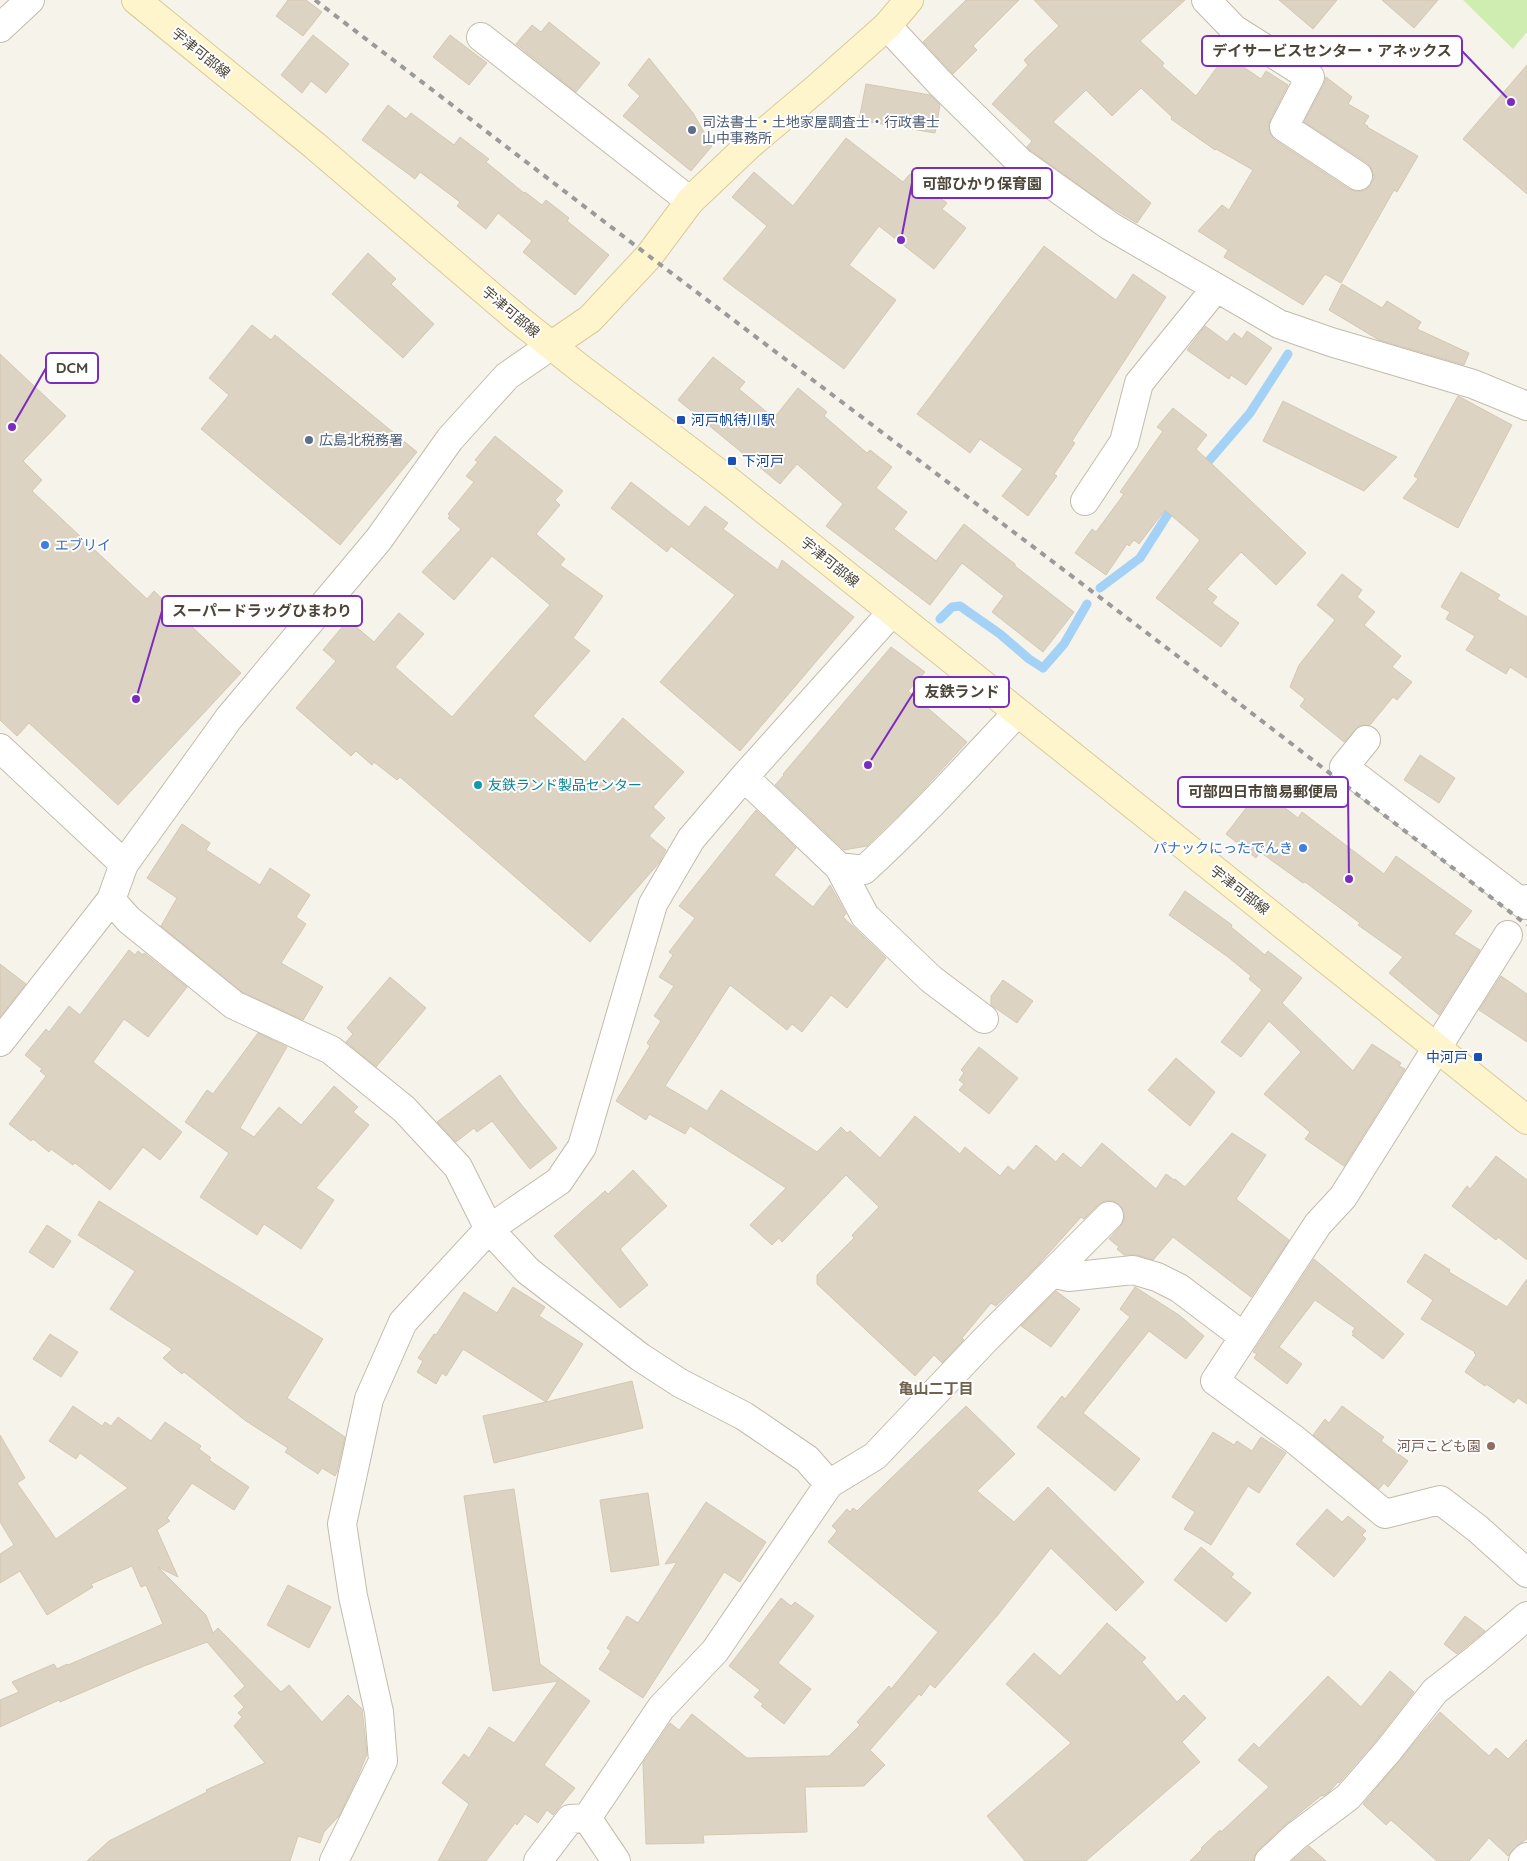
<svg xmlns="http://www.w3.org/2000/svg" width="1527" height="1861" viewBox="0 0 1527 1861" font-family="Quicksand,'Noto Sans JP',sans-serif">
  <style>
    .green { fill: #d0edb1 }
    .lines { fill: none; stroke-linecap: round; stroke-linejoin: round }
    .stream { stroke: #a4d2f6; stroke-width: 9 }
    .building { fill: #dcd3c2; stroke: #d5c8b2 }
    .street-casing { stroke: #c3bcac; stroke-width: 30 }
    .secondary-casing { stroke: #daca98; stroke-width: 30 }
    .street { stroke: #fff; stroke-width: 28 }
    .secondary { stroke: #fff5cc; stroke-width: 28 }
    .rail { stroke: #9a9a9a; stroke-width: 4; stroke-dasharray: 6 6; stroke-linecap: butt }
    .service-dot { fill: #5c6f8a; stroke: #fff; stroke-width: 2 }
    .transit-dot { fill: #1a4fb4; stroke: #fff; stroke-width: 2 }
    .shop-dot { fill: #3f7fe0; stroke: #fff; stroke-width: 2 }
    .culture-dot { fill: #0f9aa8; stroke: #fff; stroke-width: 2 }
    .education-dot { fill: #8d6e63; stroke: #fff; stroke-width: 2 }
    .labels { text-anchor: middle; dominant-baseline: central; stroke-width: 4; stroke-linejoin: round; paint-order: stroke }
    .street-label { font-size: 14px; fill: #4c4538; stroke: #fff }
    .service-label { font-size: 14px; fill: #4e5e75; stroke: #fff; text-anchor: start }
    .transit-label { font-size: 14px; fill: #164399; stroke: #fff; text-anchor: start }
    .shop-label { font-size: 14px; fill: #366cbe; stroke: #fff; text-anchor: start }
    .culture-label { font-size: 14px; fill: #0d838f; stroke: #fff; text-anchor: start }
    .education-label { font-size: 14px; fill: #785e54; stroke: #fff; text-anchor: end }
    .neighbourhood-label { font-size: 15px; font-weight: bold; fill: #70634e; stroke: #fff }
    .leader { fill: none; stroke: #7b2cbf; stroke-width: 2 }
    .callout-dot { fill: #7b2cbf; stroke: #fff; stroke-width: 2 }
    .callout { fill: #fff; stroke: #7b2cbf; stroke-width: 2 }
    .callout-label { font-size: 15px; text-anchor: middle; font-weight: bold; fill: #4c4538 }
  </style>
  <rect width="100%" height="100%" fill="#f6f3eb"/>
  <path class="green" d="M1463 0H1527V32L1513 49Z"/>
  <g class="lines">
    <path class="stream" d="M1201 470 1250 413 1288 354
      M1100 588 1140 558 1175 503
      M940 619 952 607 960 606 1000 634 1029 659 1043 668 1064 644 1087 604"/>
  </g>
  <path class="building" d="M288 0H306L322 12 303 36 276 16Z
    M966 0H1019L973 46 977 50 953 74 923 42Z
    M1034 0H1185L1140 41 1164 63 1162 66 1196 96 1226 55 1261 79 1266 71 1288 85 1270 120 1268 128 1271 135 1275 140 1349 189 1357 192 1365 190 1371 185 1374 177 1372 169 1367 163 1304 122 1324 84 1326 77 1352 97 1348 104 1369 116 1364 124 1368 126 1367 127 1418 156 1397 192 1394 190 1341 283 1325 274 1303 305 1224 257 1228 250 1198 231 1222 205 1229 210 1253 170 1216 149 1215 150 1171 119 1172 117 1141 88 1112 116 1086 90 1053 122 1151 203 1137 223 1105 204 1030 150 1027 147 1032 141 992 104 1028 65 1024 60 1059 26Z
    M1279 0H1337L1313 29Z
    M1382 0H1438L1414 28Z
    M549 22 600 63 576 92 516 44 532 25 541 32Z
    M313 35 349 64 326 93 311 81 302 93 281 75Z
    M450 35 487 63 469 85 433 57Z
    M649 58 693 113 712 146 691 171 623 116 640 96 628 85Z
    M1527 65V194L1463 139Z
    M866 84 930 95 940 105 935 133 859 120Z
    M388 105 406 119 411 113 454 145 460 137 489 159 486 162 524 193 525 192 542 205 546 200 569 218 567 221 609 255 575 295 523 252 532 241 498 213 486 229 457 206 460 202 420 172 415 179 362 140Z
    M846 138 903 182 910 174 947 203 942 209 966 228 934 269 879 226 849 265 896 300 844 369 723 279 767 226 732 197 754 172 793 206Z
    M1044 246 1116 300 1133 274 1166 297 1072 441 1075 443 1054 474 1057 476 1028 516 1002 496 1023 469 980 439 970 453 917 414Z
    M368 253 396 279 391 284 434 324 403 358 332 294Z
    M1342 284 1382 308 1387 301 1421 322 1417 329 1469 353 1464 365 1379 340 1329 310Z
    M252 325 271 340 275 335 417 452 340 545 201 429 229 395 209 378Z
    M1205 326 1227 342 1234 333 1242 339 1247 331 1272 348 1246 385 1231 375 1229 379 1187 350Z
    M0 354 66 416 23 461 42 480 32 491 147 599 154 591 241 673 118 805 29 723 17 736 0 720Z
    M713 357 745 382 739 389 774 418 798 388 827 412 824 416 867 453 870 450 892 467 876 488 907 512 894 529 936 561 964 524 1015 564V566L1074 612 1043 652 992 612 1004 596 962 563 930 605 826 526 843 504 797 464 780 484 678 400Z
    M1458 396 1512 425 1458 528 1403 498 1418 479 1414 476Z
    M1283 401 1347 433 1397 457 1364 491 1263 441Z
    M1173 408 1207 435 1196 449 1306 553 1276 585 1241 552 1207 589 1217 597 1212 603 1239 623 1221 647 1156 598 1200 540 1165 510 1139 544 1134 540 1129 546 1127 544 1106 575 1075 553 1092 529 1096 532 1124 494 1120 492 1163 431 1157 427Z
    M495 436 563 491 555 500 560 505 536 534 565 559 560 565 603 596 573 638 590 651 533 716 585 762 623 718 684 772 653 807 665 818 649 836 666 850 659 863 590 942 400 777 397 780 374 762 372 765 356 751 351 756 296 708 336 661 323 650 348 620 374 642 399 613 424 634 395 667 452 717 550 605 492 556 454 600 422 572 461 529 448 518 450 516 448 514 474 482 466 476 478 462 475 460Z
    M631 482 689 527 705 506 728 523 723 529 778 570 782 560 854 617 740 751 660 682 735 595 671 546 667 552 611 508Z
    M1461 572 1500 595 1497 599 1527 617V678L1510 667 1506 674 1466 650 1475 636 1446 619 1450 612 1441 607Z
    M1342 574 1362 590 1357 597 1375 612 1364 625 1401 656 1392 667 1412 682 1397 700 1393 697 1370 725 1360 726 1344 742 1300 706 1305 699 1290 687 1299 665 1335 620 1317 605Z
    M891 647 925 672 908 691 967 742 912 802 867 846 844 850 775 785 784 775 783 774Z
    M1420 755 1455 778 1439 803 1404 780Z
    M1261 789 1298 818 1302 812 1384 874 1396 856 1472 911 1454 934 1480 950 1439 1015 1389 973 1403 957 1358 925 1360 923 1305 882 1303 883 1260 852 1256 858 1226 834Z
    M756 810 796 848 774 875 813 907 830 885 846 914 843 917 886 958 847 1008 831 995 802 1032 792 1024 787 1030 730 985 665 1086 707 1111 721 1090 817 1152 841 1127 847 1133 850 1131 880 1158 915 1116 960 1154 965 1147 1000 1176 1008 1166 1014 1171 1036 1145 1056 1162 1063 1153 1081 1168 1102 1143 1156 1189 1166 1174 1174 1180 1175 1179 1185 1187 1232 1133 1266 1155 1236 1199 1289 1240 1251 1297 1173 1237 1153 1260 1137 1255H1124L1117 1249 1119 1247 1109 1239 1120 1227 1124 1220V1212L1120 1205 1113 1201H1105L1098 1205 1084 1219 1081 1217 1039 1264 996 1306 991 1303 962 1338 964 1340 942 1363 934 1355 915 1376 817 1284V1275L854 1238 852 1235 879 1207 846 1175 782 1242 779 1238 772 1245 750 1225 786 1188 690 1126 685 1134 649 1114 646 1120 616 1101 650 1046 647 1043 661 1021 654 1016 674 986 659 977 673 955 669 952 695 918 679 906Z
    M182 824 210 843 206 850 260 885 270 868 310 895 296 917 306 924 281 963 323 987 303 1020 242 992 161 926 177 898 147 878Z
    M1185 891 1232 925 1231 927 1265 955 1268 951 1302 978 1282 1003 1353 1071 1372 1044 1401 1063 1399 1066 1405 1069 1344 1166 1305 1139 1310 1132 1264 1094 1301 1052 1269 1021 1241 1057 1221 1042 1262 990 1249 979 1251 976 1228 957 1169 915Z
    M129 950 135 955 138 951 143 955 144 953 187 987 148 1037 124 1019 93 1062 182 1132 160 1160 143 1147 110 1190 75 1163 73 1165 51 1149 49 1152 33 1139 31 1141 9 1124 46 1076 40 1071 42 1069 25 1055 46 1029 49 1032 69 1006 80 1015Z
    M0 964 26 984 0 1017Z
    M1501 976 1527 994V1042L1479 1010Z
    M390 977 426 1008 376 1067 346 1042 353 1034 347 1028Z
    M1003 980 1033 1001 1017 1023 991 1005V996Z
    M258 1033 287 1047 240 1128 254 1137 279 1107 301 1125 334 1086 358 1107 353 1112 369 1125 316 1188 334 1200 301 1249 264 1224 257 1235 200 1197 229 1153 185 1122 207 1090 213 1094Z
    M979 1047 1018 1078 989 1114 959 1090 964 1084 959 1080 964 1073 961 1070Z
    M1176 1058 1215 1092 1190 1126 1148 1090Z
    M500 1075 520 1103 557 1148 530 1169 492 1121 477 1132 474 1128 456 1142 437 1122Z
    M1496 1156 1527 1180V1260L1498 1237 1496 1240 1452 1206 1467 1186 1470 1189Z
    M633 1170 667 1206 620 1249 648 1285 620 1308 554 1236 605 1191 608 1194Z
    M99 1201 323 1339 287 1398 345 1437 337 1472 335 1476 322 1468 318 1474 285 1452 288 1448 246 1421 184 1372 182 1374 163 1358 172 1349 110 1309 135 1271 78 1235Z
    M47 1225 71 1241 53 1268 29 1252Z
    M1425 1254 1450 1270 1449 1272 1507 1307 1527 1279V1404L1518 1398 1514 1403 1486 1384 1485 1386 1465 1372 1476 1355 1474 1353 1475 1352 1421 1319 1433 1300 1407 1282Z
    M1314 1259 1404 1334 1383 1359 1352 1335 1354 1333 1352 1332 1355 1328 1315 1300 1279 1347 1302 1364 1287 1384 1254 1358 1257 1354 1253 1352Z
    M513 1287 545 1307 539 1316 583 1344 546 1402 632 1381 643 1428 494 1463 483 1416 546 1402 463 1349 446 1376 442 1373 436 1384 417 1372 423 1361 418 1358 434 1334 436 1335 464 1292 497 1313Z
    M1135 1287 1179 1315 1204 1336 1186 1359 1149 1331 1083 1413 1140 1459 1115 1491 1037 1427 1062 1396 1065 1399 1130 1317 1120 1309Z
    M1056 1291 1080 1309 1051 1347 1021 1326Z
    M50 1334 78 1352 61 1377 33 1359Z
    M73 1406 102 1426 105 1422 111 1426 118 1417 151 1441 165 1422 201 1446 199 1449 211 1458 209 1460 249 1487 234 1510 192 1483 167 1518 170 1521 157 1530 178 1577 158 1567 206 1615 213 1633 218 1628 281 1692 289 1685 322 1722 348 1695 362 1709 367 1754 358 1776 339 1816 324 1832 320 1843 298 1836 290 1861H87L109 1841 207 1792 206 1790 265 1763 234 1726 242 1717 238 1713 244 1707 234 1696 245 1686 207 1642 144 1666 60 1702 59 1700 0 1727V1700L19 1692 12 1682 54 1664 57 1669 67 1664 68 1665 163 1624 146 1585 141 1587 132 1566 91 1584 93 1587 47 1615 20 1571 0 1583V1554L14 1545 0 1522V1435L25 1478 17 1483 56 1539 128 1488 80 1453 76 1459 49 1441Z
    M966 1406 1015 1454 977 1491 1014 1522 1048 1487 1144 1582 1116 1611 1051 1548 997 1616 935 1688 930 1684 921 1696 919 1694 870 1750 885 1765 864 1786 805 1787 807 1832 703 1835 704 1843 646 1844 643 1763 670 1723 679 1730 692 1714 747 1758 829 1756 860 1725 857 1722 889 1686 891 1689 938 1632 828 1542 837 1531 832 1526 847 1509 850 1512 853 1508 857 1511Z
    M1342 1406 1384 1437 1381 1441 1408 1461 1388 1487 1384 1483 1379 1489 1313 1435 1325 1419 1329 1423Z
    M1213 1432 1234 1445 1237 1441 1252 1451 1261 1437 1286 1453 1259 1493 1248 1486 1211 1545 1184 1529 1195 1512 1172 1497Z
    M514 1489 540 1664 590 1701 544 1765 575 1788 553 1815 547 1810 538 1823 525 1814 517 1825 515 1823 486 1861H438L469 1804 442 1783 464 1754 469 1758 489 1727 514 1743 558 1681 493 1691 464 1496Z
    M648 1493 659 1565 611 1572 600 1500Z
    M706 1502 766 1542 740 1582 724 1572 643 1698 599 1669 611 1651 607 1648 627 1616 638 1623 677 1562 665 1564Z
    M1327 1509 1342 1522 1348 1516 1366 1531 1362 1535 1366 1539 1334 1577 1296 1544Z
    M1201 1547 1234 1574 1231 1577 1251 1593 1226 1622 1174 1580Z
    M288 1585 331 1607 309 1648 267 1625Z
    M781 1598 791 1606 795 1602 814 1616 778 1663 811 1689 784 1724 761 1706 763 1704 754 1697 760 1690 729 1666Z
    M1465 1616 1485 1631 1457 1654 1444 1644Z
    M1107 1623 1146 1658 1142 1662 1177 1702 1184 1695 1206 1718 1182 1742 1200 1762 1086 1861H1025L987 1816 1071 1743 1006 1684 1034 1653 1060 1676Z
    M1390 1671 1414 1692 1376 1741 1339 1783 1338 1782 1329 1792 1323 1796 1322 1795 1285 1825 1258 1850 1254 1856V1861H1190L1202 1849 1201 1848 1220 1830 1221 1832 1269 1787 1238 1760 1254 1743 1259 1748 1328 1676 1361 1707Z
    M1440 1712 1489 1756 1496 1748 1508 1759 1527 1739V1839L1516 1846 1508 1856 1489 1838 1469 1861H1437L1391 1820 1386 1825 1363 1804Z
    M1309 1846 1326 1861H1292Z"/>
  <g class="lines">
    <g class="street-casing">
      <path id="street" d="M1206 0 1234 29 1310 77 1284 127 1358 176
        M887 26 940 83 1020 162 1110 226 1279 324 1331 342 1473 384 1527 406
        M0 28 30 0
        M481 37 690 201
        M1085 501 1124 442 1139 383 1216 288
        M1366 740 1344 767 1525 905 1527 899
        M0 748 124 864
        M744 777 892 612
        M839 867 865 916 931 979 984 1019
        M111 900 129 920 234 1005 331 1050 404 1109 458 1167 489 1229 528 1271 640 1357 680 1383 744 1416 807 1459 829 1484
        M1508 935 1343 1197 1318 1224 1215 1381 1294 1439 1385 1514 1440 1500 1478 1529 1527 1573
        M0 1042 111 900 124 864 229 718 379 539 450 439 507 376 552 345
        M1052 1273 1109 1216
        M587 1818 661 1708 715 1651 829 1484 875 1456 984 1341 1052 1273 1068 1277 1133 1270 1157 1277 1179 1288 1244 1337
        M587 1818 616 1861
        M334 1861 383 1761 379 1712 353 1596 342 1524 369 1399 403 1322 489 1229 559 1181 582 1147 653 904 691 839 744 777 839 867 864 870C918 821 967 766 1017 713
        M538 1861 570 1819 587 1818
        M1269 1861 1296 1836 1348 1797 1388 1751 1435 1691 1476 1659 1527 1616
        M1523 1861 1527 1857"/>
    </g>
    <g class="secondary-casing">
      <path id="secondary" d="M136 0 314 145 518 319 581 369 725 478 1527 1120
        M552 345 590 319 649 256 690 201 748 146 817 88 887 26 909 0"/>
    </g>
    <use href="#street" class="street"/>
    <use href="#secondary" class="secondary"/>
    <path class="rail" d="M315 0 649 256 1184 661 1527 925"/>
  </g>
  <g class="service-dot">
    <circle cx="692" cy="130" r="5"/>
    <circle cx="309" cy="440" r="5"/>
  </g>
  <g class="transit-dot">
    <rect x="676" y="415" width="10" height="10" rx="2.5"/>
    <rect x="727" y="456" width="10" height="10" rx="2.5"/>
    <rect x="1473" y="1052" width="10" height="10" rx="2.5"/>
  </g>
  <g class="shop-dot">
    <circle cx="45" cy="545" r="5"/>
    <circle cx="1303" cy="848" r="5"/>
  </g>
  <circle class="culture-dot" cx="478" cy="785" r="5"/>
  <circle class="education-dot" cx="1491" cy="1446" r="5"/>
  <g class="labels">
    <g class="street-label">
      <text transform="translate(201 53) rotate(39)">宇津可部線</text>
      <text transform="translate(511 312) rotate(40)">宇津可部線</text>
      <text transform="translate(830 562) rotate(39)">宇津可部線</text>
      <text transform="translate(1240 890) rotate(38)">宇津可部線</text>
    </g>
    <g class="service-label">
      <text x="702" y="122">司法書士・土地家屋調査士・行政書士<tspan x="702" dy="16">山中事務所</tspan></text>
      <text x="319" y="440">広島北税務署</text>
    </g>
    <g class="transit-label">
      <text x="691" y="420">河戸帆待川駅</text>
      <text x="742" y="461">下河戸</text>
      <text x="1468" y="1057" text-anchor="end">中河戸</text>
    </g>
    <g class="shop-label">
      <text x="55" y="545">エブリイ</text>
      <text x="1293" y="848" text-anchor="end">パナックにったでんき</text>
    </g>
    <g class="culture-label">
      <text x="488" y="785">友鉄ランド製品センター</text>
    </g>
    <g class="education-label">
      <text x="1481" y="1446">河戸こども園</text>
    </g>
    <g class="neighbourhood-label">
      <text x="936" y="1388">亀山二丁目</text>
    </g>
  </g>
  <path class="leader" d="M1511 102L1462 51M901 240L912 183M12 427L46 368M136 699L162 611M868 765L914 692M1349 879L1348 792"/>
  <g class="callout-dot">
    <circle cx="1511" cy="102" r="5"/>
    <circle cx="901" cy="240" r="5"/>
    <circle cx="12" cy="427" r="5"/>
    <circle cx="136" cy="699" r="5"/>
    <circle cx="868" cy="765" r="5"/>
    <circle cx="1349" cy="879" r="5"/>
  </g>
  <g class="callout">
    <rect x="1202" y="36" width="260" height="30" rx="5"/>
    <rect x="912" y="168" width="140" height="30" rx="5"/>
    <rect x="46" y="353" width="52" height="30" rx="5"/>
    <rect x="162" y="596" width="200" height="30" rx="5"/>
    <rect x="914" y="677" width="95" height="30" rx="5"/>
    <rect x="1178" y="777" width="170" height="30" rx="5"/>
  </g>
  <g class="callout-label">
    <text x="1332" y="56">デイサービスセンター・アネックス</text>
    <text x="982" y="189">可部ひかり保育園</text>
    <text x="72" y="373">DCM</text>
    <text x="262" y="616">スーパードラッグひまわり</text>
    <text x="962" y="697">友鉄ランド</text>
    <text x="1263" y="797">可部四日市簡易郵便局</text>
  </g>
</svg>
